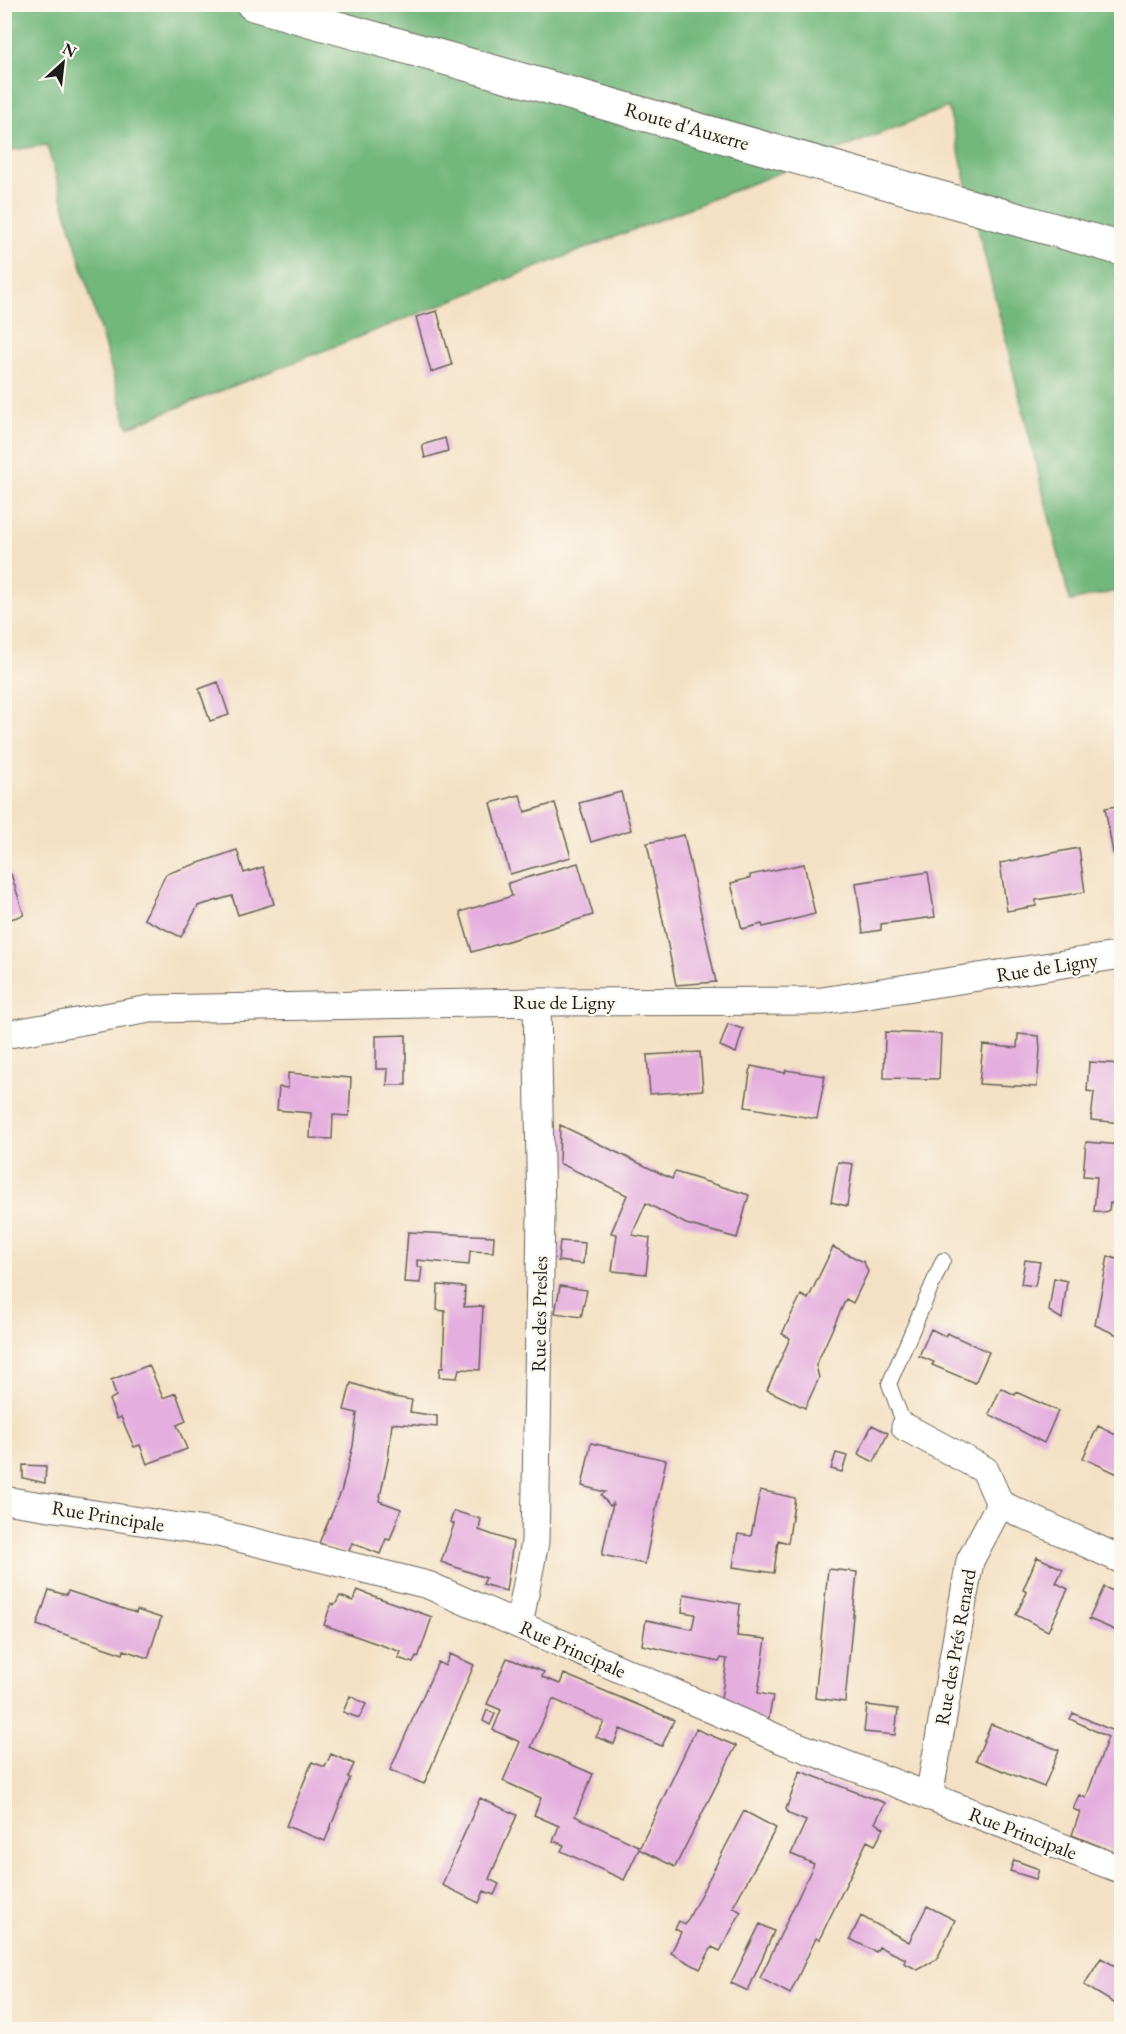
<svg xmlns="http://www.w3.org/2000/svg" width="1126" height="2034" viewBox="0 0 1126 2034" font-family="'EB Garamond',serif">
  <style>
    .forest { fill: #72b87d; stroke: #476a4c; stroke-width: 1.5 }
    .building { fill: #e4aedf }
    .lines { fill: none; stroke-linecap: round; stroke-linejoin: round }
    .lane-casing { stroke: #686157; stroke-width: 16 }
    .street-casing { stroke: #686157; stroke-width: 29 }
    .secondary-casing { stroke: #686157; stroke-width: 35 }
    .lane { stroke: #fff; stroke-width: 14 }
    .street { stroke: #fff; stroke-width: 27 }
    .secondary { stroke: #fff; stroke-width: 33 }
    .labels { text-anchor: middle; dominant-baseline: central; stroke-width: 4.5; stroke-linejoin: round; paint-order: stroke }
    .street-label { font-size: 20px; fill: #1c1c1c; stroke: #fbf7ec }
  </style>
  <rect width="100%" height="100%" fill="#fbf7ec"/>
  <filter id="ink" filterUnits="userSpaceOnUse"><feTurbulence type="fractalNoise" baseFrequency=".0167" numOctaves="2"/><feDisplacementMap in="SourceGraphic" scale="12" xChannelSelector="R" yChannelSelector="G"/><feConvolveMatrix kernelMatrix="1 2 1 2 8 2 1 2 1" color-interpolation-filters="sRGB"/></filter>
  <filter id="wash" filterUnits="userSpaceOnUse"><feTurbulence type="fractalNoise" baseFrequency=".008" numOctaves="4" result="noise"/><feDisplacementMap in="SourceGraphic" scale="24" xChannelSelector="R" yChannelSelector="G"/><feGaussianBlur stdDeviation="1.35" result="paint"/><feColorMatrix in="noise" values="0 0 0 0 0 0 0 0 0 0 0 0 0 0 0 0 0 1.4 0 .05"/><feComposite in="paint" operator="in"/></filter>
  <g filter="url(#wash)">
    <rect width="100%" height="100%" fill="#f4e1c5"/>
    <path class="forest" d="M5 5H1121V590L1070 601 948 107 128 427 47 145 5 151Z"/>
    <g id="blocks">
      <path class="building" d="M437 311 452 365 431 372 416 317Z
        M445 438 448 451 425 458 422 445Z
        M218 682 229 715 210 721 199 689Z
        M621 792 631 830 591 842 579 803Z
        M520 795 525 812 555 803 571 857 510 874 491 803Z
        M1122 805V851L1113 853 1105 808Z
        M684 835 716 982 676 985 647 843Z
        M1079 848 1085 892 1036 900V906L1007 911 1000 863Z
        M237 850 244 873 263 867 274 904 238 915 232 896 198 906 181 937 144 919 166 874Z
        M578 863 593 915 472 952 460 912 512 896 508 883Z
        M804 864 815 914 763 927 762 924 742 929 731 883 750 878V875Z
        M928 872 935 917 881 924V930L863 933 856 883Z
        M11 874 24 915 4 921V875Z
        M1122 975V995H1121L1116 976Z
        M728 1024 743 1029 736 1053 720 1046Z
        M885 1032 941 1034 939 1079 884 1078Z
        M1018 1034 1039 1036 1040 1049 1037 1087 979 1084 983 1045 1017 1048Z
        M406 1035V1085H387L388 1069H376V1036Z
        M700 1052 703 1090 650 1094 647 1055Z
        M1089 1062 1122 1064V1123L1091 1120 1094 1092 1087 1091Z
        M751 1066 785 1073 786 1070 825 1076 817 1119 745 1107Z
        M288 1073 351 1078 349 1116 333 1115 332 1139 310 1138 311 1113 277 1110 279 1087 288 1088Z
        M560 1125 672 1179 675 1172 749 1195 737 1238 686 1224 646 1203 632 1235 650 1238 646 1274 612 1271 617 1234 611 1233 627 1195 559 1163Z
        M1086 1142 1122 1145V1204L1110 1203 1109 1210 1105 1212 1094 1211 1097 1177 1083 1176Z
        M838 1162 853 1164 847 1206 831 1202Z
        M408 1232 494 1236 493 1252 470 1251 469 1265 417 1260V1267H422L420 1283 404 1282Z
        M560 1241 585 1243 583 1264 558 1261Z
        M833 1247 864 1262 868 1272 853 1303 846 1299 816 1365 819 1378 805 1408 767 1390 790 1338 782 1334 801 1295 808 1299Z
        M1108 1256 1122 1261V1337L1095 1325Z
        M1025 1260 1040 1262 1035 1286 1021 1284Z
        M1054 1278 1067 1281 1062 1319 1049 1311Z
        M438 1285 465 1287 464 1307 483 1306 480 1370 459 1369 457 1378 439 1377 440 1368H443L445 1311 437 1310Z
        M560 1286 587 1290 581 1317 555 1313Z
        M931 1329 945 1336 947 1333 989 1352 975 1383 932 1365 934 1362 919 1356Z
        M149 1365 163 1398 176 1393 186 1421 177 1425 187 1449 147 1464 140 1445 134 1447 121 1417 117 1419 109 1400 116 1396 111 1380Z
        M351 1383 394 1397 412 1400 410 1412 437 1416V1427L392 1423 388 1460 379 1501 401 1509 390 1540 386 1539 380 1554 352 1543 348 1554 319 1543 341 1492 353 1446 357 1413 344 1410Z
        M1001 1388 1015 1395 1016 1392 1058 1411 1044 1443 989 1414Z
        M872 1425 888 1433 874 1462 858 1454Z
        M1098 1426 1122 1438V1476L1083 1458Z
        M591 1443 666 1460 645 1564 602 1555 613 1503 610 1506 601 1495 605 1492 582 1486Z
        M836 1453 847 1456 842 1472 831 1469Z
        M23 1465 46 1466 45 1483 23 1478Z
        M760 1490 795 1498 788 1543 778 1540 774 1573 733 1567 738 1534 751 1536Z
        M454 1511 481 1519 479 1530 513 1542 506 1591 483 1584 486 1578 441 1562 454 1524 450 1522Z
        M1037 1557 1063 1569 1056 1583 1068 1589 1048 1631 1016 1615 1027 1592 1023 1590Z
        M828 1569 857 1572 845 1702 815 1698Z
        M1104 1587 1122 1595V1633L1089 1619Z
        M49 1590 66 1595 68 1591 136 1613 137 1610 161 1618 148 1658 124 1650 123 1654 37 1625Z
        M357 1590 432 1617 418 1658 416 1657 413 1663 398 1658 401 1652 324 1625 331 1604 335 1605 340 1596 353 1601Z
        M684 1594 740 1604 737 1636 766 1639 758 1693 773 1696 768 1722 720 1706 727 1659 721 1658 719 1662 642 1645 646 1620 692 1629 695 1614 682 1612Z
        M450 1654 474 1665 424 1784 390 1770 438 1662 445 1666Z
        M507 1658 544 1672 542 1677 560 1684 564 1674 674 1720 662 1746 620 1729 614 1744 596 1737 604 1722 553 1699 531 1747 593 1774 575 1816 640 1847 696 1729 736 1746 675 1867 639 1849 624 1880 561 1851 564 1845 553 1841 559 1826 534 1815 541 1798 503 1781 520 1742 493 1730 501 1710 487 1704Z
        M350 1696 366 1704 359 1718 343 1712Z
        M867 1705 898 1709 895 1735 864 1732Z
        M487 1710 495 1714 490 1725 483 1721Z
        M1073 1713 1122 1735V1846L1119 1854 1072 1835 1080 1812 1073 1809 1079 1795 1086 1798 1108 1737 1070 1719Z
        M991 1724 1059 1750 1044 1787 976 1760Z
        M331 1754 354 1764 348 1777 350 1778 325 1841 286 1826 312 1762 325 1767Z
        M800 1771 885 1803 875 1823 884 1828 875 1845 867 1841 819 1940 816 1938 790 1994 760 1978 814 1864 791 1854 806 1821 789 1814 786 1809Z
        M480 1798 517 1815 489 1879 499 1884 494 1895 484 1891 479 1903 442 1885Z
        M744 1811 776 1828 733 1907 741 1912 720 1951 712 1947 700 1969 671 1953 681 1932 675 1929 679 1921 685 1925Z
        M1014 1860 1039 1869 1036 1879 1010 1871Z
        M927 1906 955 1920 937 1959 918 1970 904 1963 906 1959 879 1947 876 1952 850 1939 861 1916 909 1942Z
        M760 1924 774 1931 748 1991 731 1983Z
        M1101 1958 1122 1970V2008L1084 1985Z"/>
    </g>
  </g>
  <g filter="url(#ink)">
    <use href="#blocks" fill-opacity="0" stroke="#686157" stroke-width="1.5"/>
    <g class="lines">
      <g class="lane-casing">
        <path id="lane" d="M905 1427 889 1384 943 1260"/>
      </g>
      <g class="street-casing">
        <path id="street" d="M4 1035 150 1009 537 1002 822 1001 1122 955
          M905 1427 985 1470 1000 1504
          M4 1500 218 1533 428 1585 777 1738 1122 1870
          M519 1625 535 1542 541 1217 537 1002
          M929 1797 970 1561 1000 1504 1122 1560"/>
      </g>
      <g class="secondary-casing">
        <path id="secondary" d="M253 4 1122 249"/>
      </g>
      <use href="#lane" class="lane"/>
      <use href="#street" class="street"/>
      <use href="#secondary" class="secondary"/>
    </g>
  </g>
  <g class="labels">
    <g class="street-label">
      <text transform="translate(687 126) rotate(16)">Route d'Auxerre</text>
      <text transform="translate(1047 967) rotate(-9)">Rue de Ligny</text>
      <text x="564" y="1002">Rue de Ligny</text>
      <text transform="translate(539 1314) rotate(-89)">Rue des Presles</text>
      <text transform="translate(108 1516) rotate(9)">Rue Principale</text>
      <text transform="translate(955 1647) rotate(-80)">Rue des Prés Renard</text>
      <text transform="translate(573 1649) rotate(24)">Rue Principale</text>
      <text transform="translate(1023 1833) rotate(21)">Rue Principale</text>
    </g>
  </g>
  <rect width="1126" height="2034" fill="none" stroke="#fbf7ec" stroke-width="24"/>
  <g transform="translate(63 63) rotate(27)" stroke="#fbf7ec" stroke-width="4.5" paint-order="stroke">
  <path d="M0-4.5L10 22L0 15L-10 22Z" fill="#1c1c1c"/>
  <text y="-9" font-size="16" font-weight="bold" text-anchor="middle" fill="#1c1c1c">N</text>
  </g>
</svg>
